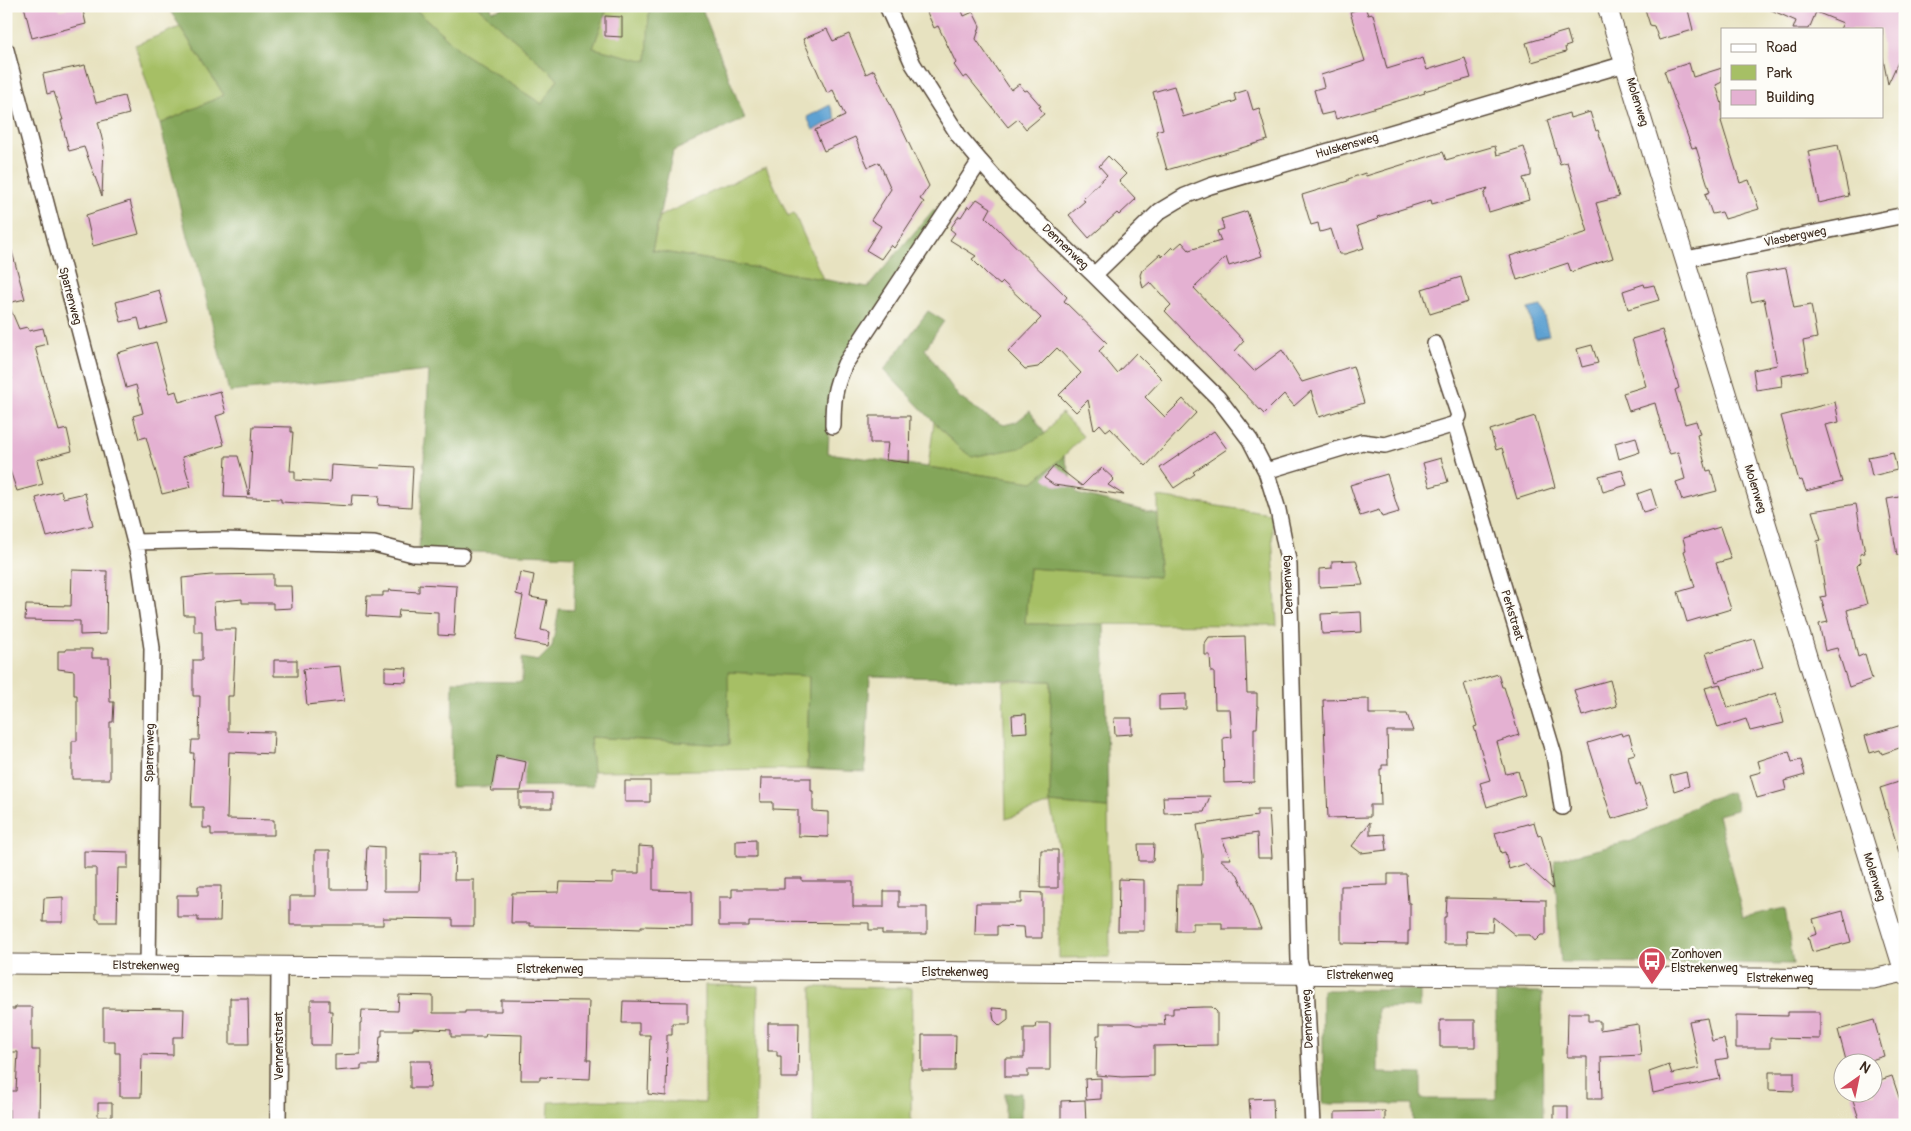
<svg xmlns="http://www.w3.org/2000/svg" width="1911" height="1131" viewBox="0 0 1911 1131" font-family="Pangolin,sans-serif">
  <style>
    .green { fill: #a6bf65; stroke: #707442 }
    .forest { fill: #84a65a; stroke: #60683c }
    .water { fill: #5da1d2; stroke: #4c6678 }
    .building { fill: #e4b1d2 }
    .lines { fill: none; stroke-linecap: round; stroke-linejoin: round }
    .minor-casing { stroke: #554636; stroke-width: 18 }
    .tertiary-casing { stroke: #554636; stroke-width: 21 }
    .minor { stroke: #fff; stroke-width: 15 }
    .tertiary { stroke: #fff; stroke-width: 19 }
    .labels { text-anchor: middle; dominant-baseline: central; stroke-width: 4.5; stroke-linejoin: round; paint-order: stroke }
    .street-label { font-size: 12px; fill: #3b2a1e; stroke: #fdfcf7 }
    .poi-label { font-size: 12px; fill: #3b2a1e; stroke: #fdfcf7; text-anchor: start }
  </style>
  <rect width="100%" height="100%" fill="#fdfcf7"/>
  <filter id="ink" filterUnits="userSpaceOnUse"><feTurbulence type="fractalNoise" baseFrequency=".02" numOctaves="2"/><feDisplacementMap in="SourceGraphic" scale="10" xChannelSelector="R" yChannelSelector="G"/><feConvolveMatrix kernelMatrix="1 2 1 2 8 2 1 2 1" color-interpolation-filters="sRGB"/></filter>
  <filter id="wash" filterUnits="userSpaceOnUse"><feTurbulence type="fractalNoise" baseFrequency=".0096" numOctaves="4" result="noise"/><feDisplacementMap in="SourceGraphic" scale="20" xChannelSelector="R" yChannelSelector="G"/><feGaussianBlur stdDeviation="1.12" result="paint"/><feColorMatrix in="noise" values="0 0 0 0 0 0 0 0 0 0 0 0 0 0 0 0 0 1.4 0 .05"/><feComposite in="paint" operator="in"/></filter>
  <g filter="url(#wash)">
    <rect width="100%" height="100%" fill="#e7e2c0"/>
    <path class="green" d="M412 6H477L558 79 542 104 464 54Z
      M608 6H687L649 11 648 62 593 48Z
      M180 27 224 95 160 124 135 45Z
      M766 167 788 216 794 213 823 279 652 250 660 216Z
      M1061 413 1083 436 1064 456 1033 482 928 467 934 422 958 447 1045 434Z
      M1158 497 1271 514 1277 625 1025 624 1029 568 1159 577Z
      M727 672 809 676 807 769 593 771 590 737 729 745Z
      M1003 681H1051L1050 803 1108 808 1110 957 1059 958V847L1050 804 1006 819Z
      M705 985 758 986 755 1125H548L549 1102 595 1100 705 1103Z
      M812 987 912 988 911 1125H813Z"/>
    <path class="forest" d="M167 6H412L464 54 542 104 558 79 477 6H491L492 11 509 6H608L593 48 647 61 649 11 701 6 745 119 673 151 652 250 868 287 934 209 940 214 844 362 830 412 828 453 1033 482 1064 456 1077 494 1157 514 1159 577 1029 568 1025 624H1104L1108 808 1050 803 1051 681 870 676 865 772 807 769 809 676 728 672 729 745 590 737 593 771V786L451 787 453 681 522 682V658L538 661 552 647 559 609 574 610 575 556 419 550 429 371 229 392 196 258 186 232 160 124 224 95Z
      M928 311 944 321 925 349 959 397 983 414 1004 425 1016 422 1030 411 1045 434 1020 448 972 457 958 447 884 370Z
      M1731 792 1737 806 1736 810 1718 815 1743 917 1785 908 1793 964 1561 962 1554 860 1632 841 1705 800Z
      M1323 990H1420V1007L1378 1008V1073L1421 1074V1099H1496V992H1542L1543 1125H1413L1412 1104H1323Z
      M1005 1093H1021V1125H1005Z"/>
    <path class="water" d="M830 105 836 119 813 130 807 117Z
      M1541 306 1549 335 1535 338 1528 309Z"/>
    <g id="blocks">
      <path class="building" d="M24 6H58L59 10 82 6 86 24 32 38Z
        M934 6H960L964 16 973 12 980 26 976 39 1011 90 1019 84 1025 91 1027 90 1041 106 1039 107 1044 114 1026 129 1018 119 1008 127 967 76 963 78 954 65 956 63 938 26 934 28 926 10Z
        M1644 6H1687L1693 30 1659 40 1654 26 1650 25Z
        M1762 6H1885L1905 14V63L1899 60 1888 84 1882 54V29H1840L1843 23 1816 12 1809 29H1793L1796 21Z
        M1365 7 1368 15 1373 14 1387 69 1423 58 1427 70 1465 58 1471 78 1424 91 1425 93 1336 119 1334 112 1321 115 1314 90 1324 87 1321 75 1365 61 1350 12Z
        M605 16 622 17V37L605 36Z
        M827 29 833 41 849 34 866 74 874 70 929 186 920 199 924 202 894 248 891 245 881 259 866 250 881 226 871 220 891 189 879 162 868 167 855 137 824 151 815 130 845 116 833 90 827 93 803 39Z
        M1567 31 1571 45 1565 47 1566 52 1532 62 1526 43Z
        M1689 63 1693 77 1722 68V82L1716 85 1722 104V120L1721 121 1740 183 1749 180 1759 209 1725 219 1722 212 1712 214 1705 194 1710 192 1696 147 1692 148 1664 71Z
        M85 65 96 103 124 96 129 114 98 122 104 147 102 196 84 147 69 151 61 120H63L54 92 47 94 43 74Z
        M1174 86 1183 117 1236 101 1234 94 1247 90 1253 110 1259 108 1268 140 1167 170 1156 131 1163 129 1153 92Z
        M1590 112 1596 131 1598 130 1619 197 1596 203 1613 258 1571 272 1568 263 1517 280 1510 256 1588 232 1567 162 1560 164 1547 120 1569 113 1570 118Z
        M1838 145 1849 196 1819 203 1808 151Z
        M1495 146 1497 155 1524 147 1531 170V176L1523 178 1529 200 1489 212 1484 195 1488 188 1432 204 1431 200 1377 217 1378 219 1357 226 1364 248 1345 254H1339L1331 229 1320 232 1318 223 1311 225 1302 195 1348 181V179L1365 173 1366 176 1443 152 1446 160Z
        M1108 156 1126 174 1119 181 1136 199 1119 215 1117 213 1089 238 1069 215 1085 201 1082 199 1107 175 1099 166Z
        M977 199 991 208 986 217 1067 297 1064 301 1107 343 1099 351 1117 373 1136 353 1162 379 1145 397 1165 417 1183 399 1196 413 1146 466 1110 428 1106 431 1100 424 1094 430 1088 400 1076 412 1059 395 1081 373 1057 348 1038 367 1025 369 1008 352 1041 318 1003 282 1000 285 987 274 972 259 976 256 950 240 955 233 950 229 959 216 961 217 968 206 970 208Z
        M130 201 139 234 93 246 86 215Z
        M1247 211 1262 256 1229 266 1226 257 1194 288 1244 341 1235 351 1254 371 1282 350 1302 382 1353 366 1364 403 1319 417 1311 391 1294 406 1284 394 1264 414 1165 311 1171 305 1150 282 1143 288 1140 275 1142 270 1160 254 1162 257 1172 247 1174 249 1182 242 1189 250 1221 241 1217 231 1224 229 1221 219Z
        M6 248H11L25 299 8 303 19 329 27 327 29 331 43 328 47 344 35 347 59 431 67 429 72 451 37 460 43 484 17 491 6 459V384H10L9 380 12 379 6 360Z
        M1786 268 1794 308 1811 305 1817 338 1803 341 1808 371 1781 376 1782 386 1756 390 1753 370 1777 365 1764 299 1751 302 1746 275Z
        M1461 277 1468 302 1430 314 1422 289Z
        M1644 284 1645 287 1654 285 1659 300 1628 309 1623 291Z
        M159 290 168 323 141 330 138 318 121 322 116 302Z
        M1662 330 1679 388 1675 390 1685 424 1696 421 1700 434 1697 435 1707 471 1711 470 1717 491 1682 500 1676 482 1685 479 1678 452 1670 454 1667 448 1655 403 1629 411 1623 393 1646 386 1632 339Z
        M156 342 170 393 176 391 179 402 220 391 226 413 216 416 224 445 182 457 191 487 162 494 146 437 139 439 133 416 143 413 136 385 126 388 117 353Z
        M1592 345 1598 363 1582 367 1577 349Z
        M1835 402 1839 422 1825 425 1842 482 1806 491 1802 480 1799 481 1781 416Z
        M870 416H910L909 463 886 460 888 443H870Z
        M1535 416 1555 487 1517 499 1502 448 1496 450 1490 430Z
        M253 426 291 427V432H293L290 471H295V480L330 482 331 465 380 468 381 465 413 467 411 507 378 505 379 496 352 495 351 506 281 502V499L224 497 226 456H238L249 495Z
        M1214 431 1227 449 1193 472 1195 474 1174 488 1160 468Z
        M1636 437 1640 452 1619 459 1615 443Z
        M1893 452 1897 470 1872 476 1868 457Z
        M1441 458 1448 482 1430 487 1423 463Z
        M1055 465 1082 486 1093 475H1094L1102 468 1114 479 1108 485 1124 495 1054 485 1044 478Z
        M1622 470 1627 485 1603 492 1599 476Z
        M1387 474 1399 512 1382 517 1379 510 1360 516 1350 485Z
        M1651 489 1657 508 1643 512 1637 494Z
        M61 491 63 498 85 493 93 525 47 537 36 498Z
        M1905 496V555H1897L1887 499Z
        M1856 504 1865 553 1860 554 1861 562 1857 566 1867 604 1847 610 1858 657 1865 654 1872 679 1849 687 1837 648 1825 651 1819 624 1828 622 1821 597 1826 596 1817 541 1821 540 1812 511Z
        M1720 527 1731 559 1716 563 1731 609 1687 622 1678 592 1695 587 1684 551 1686 550 1683 538Z
        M1356 560 1363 585 1319 587V569L1332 568V561Z
        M72 570 107 571 106 634 80 635V621L25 620 26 605 71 606Z
        M520 572 534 575 530 597 547 600 541 630 550 632 548 646 515 640 523 596 516 594Z
        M273 574V586H291L292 608 273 609V603H242V599L214 602 216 629H236L233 696H228V731L274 732 273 754 229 752 227 819 274 820V835H211V828H203V807H191L194 753H191L192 740H199L200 696H193V660H202V632H194V615H184L182 578 211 575Z
        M419 584 457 586 454 636 438 635V612L399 610 398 618 366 616 367 596H383V592H389V590L419 592Z
        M1361 612 1362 632 1322 634 1321 614Z
        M1245 636 1247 693H1257V706H1258L1257 728H1254V782L1224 783 1223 738 1232 737 1230 709H1215L1214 672H1211L1210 655H1205V643L1209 637Z
        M1754 639 1763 668 1716 682 1706 653Z
        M66 649H92V658H109L110 702H114L113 722H110V779H72V741H77V695H74V671L58 669V651H66Z
        M274 660H297V676H274Z
        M340 666 344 701 307 705 303 669Z
        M385 667 407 668 406 682 385 681Z
        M1498 674 1502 687H1504L1519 735 1497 742 1506 774 1518 771 1525 795 1487 807 1480 783 1490 780 1474 727 1477 726 1464 684Z
        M1610 680 1617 706 1582 716 1574 690Z
        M1720 684 1728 708 1776 693 1784 723 1750 731 1746 719 1718 728 1705 688Z
        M1186 694V709L1159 710V695Z
        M1369 699V714H1407L1413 731H1387L1388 765H1382V769H1380L1381 805H1370V817L1328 818 1323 700Z
        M1026 714 1027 732 1013 733 1012 715Z
        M1114 718H1132V734L1115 735Z
        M1905 724V746L1882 754 1880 750 1870 753 1865 736Z
        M1621 733 1622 736 1629 734 1635 754 1628 756 1636 785 1640 783 1648 808 1612 819 1588 743Z
        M1789 751 1792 762 1801 760 1805 775 1784 781 1786 790 1757 798 1750 775 1761 772 1758 761Z
        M497 756 526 762 521 791H491Z
        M1686 772 1689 786 1674 791 1670 776Z
        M761 778H811V791H813V811L828 812V837L798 836V810L773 809V802H760Z
        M1905 780V858L1901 859 1880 788Z
        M625 781H650V802H625Z
        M519 793H552V808H519Z
        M1210 796 1204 812 1164 813 1163 797Z
        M1257 810H1269L1272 858H1258L1257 833 1222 839 1231 859H1220L1238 875 1261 929H1222V923H1193V931H1176L1177 885H1202V855L1197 825 1257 816Z
        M1370 822V835L1385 834 1387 850 1361 853 1352 846Z
        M1534 822 1538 836 1541 835 1549 863 1553 889 1525 864 1509 869 1505 852 1501 853 1495 833Z
        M756 840V857H736V841Z
        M1138 844H1154L1153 861H1139Z
        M367 846 384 847V891H420L421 853H455L454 880H474V926H453V919L383 918V925H290V896H315V850H330V889H365Z
        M639 846 653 847V890L692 891V927L641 926V929L612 928V927L530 926V923H511L512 893 559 892 560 882 613 883V873H639Z
        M1041 850H1058V888H1040Z
        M84 851 128 852V868H118L117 922H99V919H96V868H84Z
        M1388 874H1406L1408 903H1410V931H1408V944L1341 943V886L1388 885Z
        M784 878H802V881H853V907H884V891H899V907H927V934H882V930H869V923L749 922V926H719V897H732V889H784Z
        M1119 879 1144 880V931H1118Z
        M198 886H221L220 921H198V917H177V895H198Z
        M1021 892 1042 893V938H1025L1024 927 997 926V935H975L976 903H1021Z
        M63 897V922H43L44 898Z
        M1447 898 1546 900V935H1541L1535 941 1530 935H1515L1493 917 1492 932 1466 931 1467 944H1444V917H1446Z
        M1843 911 1851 942 1812 952 1808 937 1817 934 1813 919Z
        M399 995 433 996V1013H465V1011H501V1000L589 1001 587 1060H591L590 1079 540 1077V1080H521L522 1035 486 1034 485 1037H451V1030L413 1028V1030H382V1036H380L378 1065H361V1069L335 1071V1055L360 1054V1023H361L362 1010 398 1011Z
        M230 998H248L249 1044H230Z
        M311 1000H329V1011H332L331 1045H311Z
        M623 1001 687 1002V1023H672V1035H667L666 1096 648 1094 650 1035H639V1023H622Z
        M15 1007H32V1050H40L39 1125H9V1091H16L18 1052H6V1009H15Z
        M1204 1007H1212L1217 1012V1045L1154 1046V1076L1122 1077 1096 1075 1097 1035H1100V1023H1130L1136 1025H1165L1164 1014H1173V1008Z
        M103 1008 184 1009 183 1037H173V1055L142 1054 141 1097H120V1053H115V1041H103Z
        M992 1008 1008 1009V1020L1000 1026 994 1020Z
        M1788 1012H1820V1039L1770 1038V1048H1736V1015L1788 1016Z
        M1568 1013H1588V1021H1600V1030L1638 1024 1641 1055 1601 1057 1602 1099H1587V1057H1567Z
        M1707 1018 1712 1041 1724 1039 1728 1058 1716 1060 1720 1079 1653 1093 1649 1072 1669 1065 1672 1074 1699 1068 1689 1021Z
        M1440 1020H1475V1047H1440Z
        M1874 1020 1884 1056 1858 1064H1847L1838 1030Z
        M768 1023H799L798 1078H781V1056H777V1051H768Z
        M1036 1023H1050V1070H1028V1077H1005V1058H1024V1028H1035Z
        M922 1035H956L955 1071H922Z
        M410 1061H431L430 1088H410Z
        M1769 1072H1794V1091L1769 1090Z
        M1892 1076 1905 1115V1121L1894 1125H1861L1851 1094H1874V1082Z
        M1101 1078V1099L1086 1100 1085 1079Z
        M1273 1098 1274 1125H1251L1249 1099Z
        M1085 1100 1086 1125H1061V1101Z
        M98 1103H112V1117H98Z
        M1554 1106H1568V1124L1554 1123Z
        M1385 1111V1125H1335V1112Z"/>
    </g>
  </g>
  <g filter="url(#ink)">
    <use href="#blocks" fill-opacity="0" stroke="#554636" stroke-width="1"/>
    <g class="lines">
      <g class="minor-casing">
        <path id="minor" d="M887 6 913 64 959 136 980 161 1009 194 1094 275 1218 398 1250 440 1266 471 1278 510 1289 565 1299 960 1306 985 1313 1125
          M6 50 139 558 152 648 148 966
          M1686 259 1905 215
          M1094 275 1160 211 1185 196 1210 186 1625 64
          M1455 424 1554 755 1562 807
          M833 426C833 400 834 388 845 364L980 161
          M1266 471 1362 442 1385 445 1455 424 1459 416 1435 344
          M135 542 222 540 374 544 413 554 462 556
          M278 1125 279 967"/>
      </g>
      <g class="tertiary-casing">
        <path id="tertiary" d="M1607 6 1905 975
          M6 964 1873 979 1904 972"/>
      </g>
      <use href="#minor" class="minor"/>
      <use href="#tertiary" class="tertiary"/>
    </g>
  </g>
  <defs>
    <g id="bus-pin" transform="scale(1.4375)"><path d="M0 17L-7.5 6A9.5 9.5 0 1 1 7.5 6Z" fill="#d1495b" stroke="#fdfcf7"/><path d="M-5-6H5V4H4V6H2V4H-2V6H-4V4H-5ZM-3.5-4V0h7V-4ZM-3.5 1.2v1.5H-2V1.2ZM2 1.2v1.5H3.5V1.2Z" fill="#fff"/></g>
  </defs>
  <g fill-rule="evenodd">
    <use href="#bus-pin" x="1652" y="961"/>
  </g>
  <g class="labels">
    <g class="street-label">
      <text transform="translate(1637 102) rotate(73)">Molenweg</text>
      <text transform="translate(1347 146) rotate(-16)">Hulskensweg</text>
      <text transform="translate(1795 237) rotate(-11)">Vlasbergweg</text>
      <text transform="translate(1065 247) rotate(44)">Dennenweg</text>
      <text transform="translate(70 296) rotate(75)">Sparrenweg</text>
      <text transform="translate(1755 489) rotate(73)">Molenweg</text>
      <text transform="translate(1288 585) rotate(-93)">Dennenweg</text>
      <text transform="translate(1512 615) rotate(73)">Perkstraat</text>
      <text transform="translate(150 753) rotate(-89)">Sparrenweg</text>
      <text transform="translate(1874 877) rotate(73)">Molenweg</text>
      <text transform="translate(146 966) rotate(1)">Elstrekenweg</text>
      <text x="550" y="969">Elstrekenweg</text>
      <text x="955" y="972">Elstrekenweg</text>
      <text x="1360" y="975">Elstrekenweg</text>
      <text x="1780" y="978">Elstrekenweg</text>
      <text transform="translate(1308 1019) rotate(-93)">Dennenweg</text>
      <text transform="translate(279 1046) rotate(-90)">Vennenstraat</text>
    </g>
    <g class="poi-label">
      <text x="1671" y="954">Zonhoven<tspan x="1671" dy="14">Elstrekenweg</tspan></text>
    </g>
  </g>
  <rect width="1911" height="1131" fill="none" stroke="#fdfcf7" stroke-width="25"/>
  <rect x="1721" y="28" width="162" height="90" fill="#fdfcf7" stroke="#afa8a0"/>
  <rect x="1731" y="44" width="25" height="8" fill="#ffffff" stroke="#afa8a0"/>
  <text x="1766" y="52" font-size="15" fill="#3b2a1e">Road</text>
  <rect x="1731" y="65" width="25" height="15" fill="#a6bf65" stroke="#afa8a0"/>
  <text x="1766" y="78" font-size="15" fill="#3b2a1e">Park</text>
  <rect x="1731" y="90" width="25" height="15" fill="#e4b1d2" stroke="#afa8a0"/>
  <text x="1766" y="102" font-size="15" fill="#3b2a1e">Building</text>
  <g transform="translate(1858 1078) rotate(33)"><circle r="24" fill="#fdfcf7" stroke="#afa8a0"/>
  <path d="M0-4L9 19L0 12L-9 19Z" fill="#d1495b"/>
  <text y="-8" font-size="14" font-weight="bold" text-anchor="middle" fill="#3b2a1e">N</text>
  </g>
</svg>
